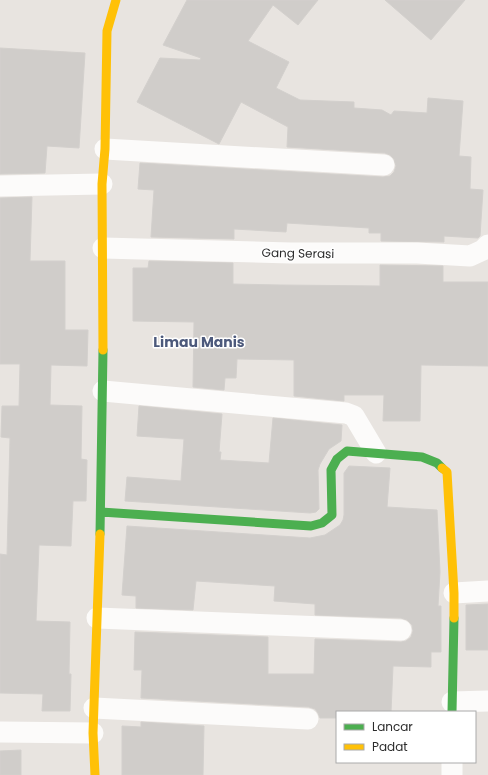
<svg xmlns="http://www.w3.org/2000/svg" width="488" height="775" viewBox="0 0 488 775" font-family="Poppins,sans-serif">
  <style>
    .building { fill: #d0cdca; stroke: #d3d0cd }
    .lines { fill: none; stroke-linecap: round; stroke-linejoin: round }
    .street { stroke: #fcfbfa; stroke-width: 21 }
    .fast { stroke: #4caf50; stroke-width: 9 }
    .slow { stroke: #ffc107; stroke-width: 9 }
    .labels { text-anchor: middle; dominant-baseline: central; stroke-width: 3; stroke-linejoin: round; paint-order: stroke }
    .street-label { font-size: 12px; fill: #2b2b2b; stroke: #fff }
    .quarter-label { font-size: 14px; font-weight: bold; fill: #4c597b; stroke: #fff }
  </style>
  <rect width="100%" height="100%" fill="#e8e4e0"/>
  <path class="building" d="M187 0H318L298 25 273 5 248 41 289 62 276 88 300 100 354 102V108L382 110 391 115 394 111 427 113 428 98 463 101 459 156 471 157 470 189 483 190 480 236 478 238 444 236V242L381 241V233H369V228L287 223 286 232 234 229V239L151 237 154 190 138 189 140 163 383 177 390 176 394 172 396 166 394 159 390 155 385 153 287 147 288 127 241 102 219 144 217 143 137 102 160 58 200 60 201 58 163 45Z
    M385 0H465L431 40Z
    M0 48 85 53 79 148 47 146 45 173 0 174Z
    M32 197 30 261H65V330H88L87 366 51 365 50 405 82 406 81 459 87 460 86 501H73L71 546 39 545 36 621 70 622 69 674H71L70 711H42L43 694 0 693V554L7 555 10 438 1 437 2 406H19L20 364H0V198Z
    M149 261 233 263V284L281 285 380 286V265L443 266V282H488V366L421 365 420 421H383L384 395H344V401L294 396V360L237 359 236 378H225L224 390 193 387 194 322 133 321V268H148Z
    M139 406 222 414 219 452H221L220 460 269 463 273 418 342 425 341 441 329 449 320 464 318 470 319 509 316 512 310 513 125 501 127 477 181 481 184 439 137 436Z
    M349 466 390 468 387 507 437 510 440 572 438 606H441V652H431V667L393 666 391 712H337V718H320L318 713 315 709 309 707 141 698 142 670H134L135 632 268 637V674H314L315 639 401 642 406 641 411 637 413 631 412 625 407 620 401 618 315 615V604L274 601 275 586 196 581 193 610 136 608V596L122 595 127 526 310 538 325 535 340 525 343 520 344 515V473Z
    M488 604V650H466V605Z
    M141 722 204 726 203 775H122V726L141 727Z
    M21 750V775H0V751Z"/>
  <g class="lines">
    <path class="street" d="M105 149 384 165
      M0 186 102 184
      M103 248 291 253H417L470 256 483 250 488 245
      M103 391 346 413 354 416 376 453
      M454 593 488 591
      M97 618 401 630
      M452 702 488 701
      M94 708 308 719
      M0 732 93 733
      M452 775V762"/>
    <path class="fast" d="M101 512 311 526 322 523 332 515 331 470 337 459 347 451 422 457 437 463 442 468
      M100 534 103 350
      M452 712 454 618"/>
    <path class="slow" d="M103 350 102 184 105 149 107 31 116 0
      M442 468 447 472 454 593V618
      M95 775 93 733 100 534"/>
  </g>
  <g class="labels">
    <g class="street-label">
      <text transform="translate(298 253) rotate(1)">Gang Serasi</text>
    </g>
    <g class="quarter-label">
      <text x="199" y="342">Limau Manis</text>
    </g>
  </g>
  <rect x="336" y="711" width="140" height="52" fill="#ffffff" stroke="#aaaaaa"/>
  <rect x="344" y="724" width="20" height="6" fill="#4caf50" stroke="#aaaaaa"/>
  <text x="372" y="731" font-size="12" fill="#2b2b2b">Lancar</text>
  <rect x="344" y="744" width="20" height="6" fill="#ffc107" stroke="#aaaaaa"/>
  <text x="372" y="751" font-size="12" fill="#2b2b2b">Padat</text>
</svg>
